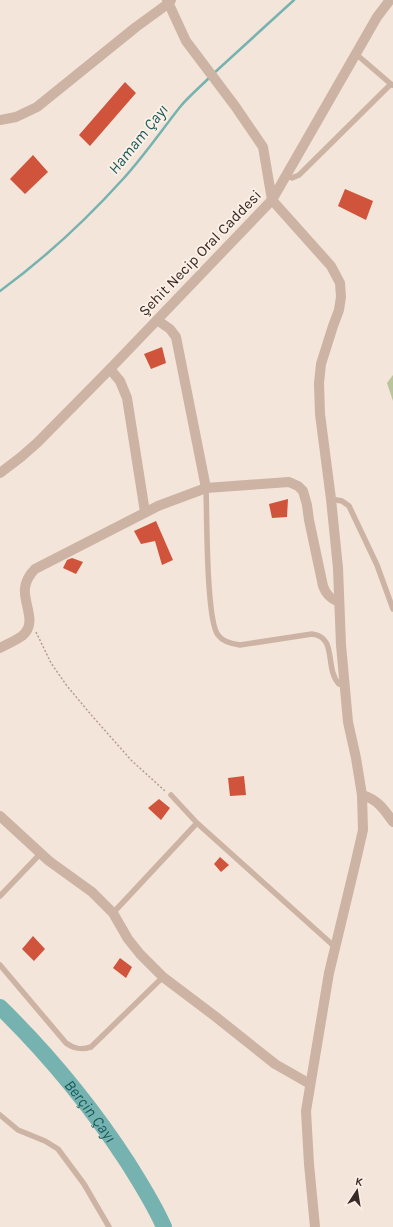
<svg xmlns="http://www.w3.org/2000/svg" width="393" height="1227" viewBox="0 0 393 1227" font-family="Karla,sans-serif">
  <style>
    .green { fill: #b9c498 }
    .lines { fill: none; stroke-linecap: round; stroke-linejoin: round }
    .stream { stroke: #76b3b0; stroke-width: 2.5 }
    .river { stroke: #76b3b0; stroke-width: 16 }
    .building { fill: #d0533b }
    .path { stroke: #b89d8e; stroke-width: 1.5; stroke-dasharray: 2 2; stroke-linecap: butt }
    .service { stroke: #ccb3a4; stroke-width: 5.5 }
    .minor { stroke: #ccb3a4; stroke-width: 10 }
    .tertiary { stroke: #ccb3a4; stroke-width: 10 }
    .labels { text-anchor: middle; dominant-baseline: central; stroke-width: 4; stroke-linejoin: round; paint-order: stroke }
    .street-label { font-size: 15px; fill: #372a26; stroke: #fbefe6 }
    .water-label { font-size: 16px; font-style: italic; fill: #195c5b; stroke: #fbefe6 }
  </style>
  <rect width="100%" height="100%" fill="#f3e5d9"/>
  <path class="green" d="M393 375V401L387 383Z"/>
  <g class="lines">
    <path class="stream" d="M213 74 294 0
      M0 291C45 258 86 220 123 179 144 156 161 131 180 107 188 97 200 87 210 77"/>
    <path class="river" id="s1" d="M0 1007C48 1054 91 1106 128 1163 141 1184 154 1204 164 1227"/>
  </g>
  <path class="building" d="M125 82 136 93 90 146 79 135Z
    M33 155 48 172 25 194 10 179Z
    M345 189 373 201 366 220 338 206Z
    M162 347 166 363 151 369 144 354Z
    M288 499 287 517 272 518 269 504Z
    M156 521 173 560 162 565 155 541 141 544 134 531Z
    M72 558 83 562 76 574 63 568 67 560Z
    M244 776 246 795 230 796 228 778Z
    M159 799 170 808 161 820 148 808Z
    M220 857 229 865 221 872 214 864Z
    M33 936 45 949 34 961 22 949Z
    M120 958 132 967 126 978 113 968Z"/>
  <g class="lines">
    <path class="path" d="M36 632 51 663 67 686 93 717 131 760 165 791"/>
    <path class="service" d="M356 54 392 85
      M286 176 292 178 299 175 391 84
      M206 488C207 513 206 620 218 635 223 642 232 644 240 645L312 634C338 637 324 668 339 684L345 685
      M331 499 342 501 349 506 377 565 393 609
      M171 795 197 823 335 947
      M0 896 41 853
      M113 913 197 823
      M0 965 66 1043C74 1049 81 1050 91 1047L163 977
      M0 1115 18 1130 45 1141 58 1149 84 1184 109 1227"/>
    <path class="minor" d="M0 120 16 117 37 107 136 27 169 3 171 0
      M157 320 170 329 176 337 206 488
      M110 369 120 381 127 398 145 512
      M0 648C7 644 15 641 22 636 38 623 23 604 25 588 26 580 30 574 35 569L158 506 206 488 289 482 298 486 303 491 307 505 309 520 323 586C326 595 331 599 339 602
      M362 795C377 799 384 809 393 822
      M0 816 49 861 92 892 113 913 128 939 140 954 163 977 216 1017 275 1064 310 1084"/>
    <path class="tertiary" d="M167 0 186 41 235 106 263 147 272 200 331 266 340 283 341 297 339 310 333 326 321 364 319 383 320 414 331 499 338 568 341 645 348 722 356 758 362 795 363 830 354 869 329 973 306 1111 309 1164 315 1227
      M0 473 21 457 37 443 110 369 272 200 377 17 390 0"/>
  </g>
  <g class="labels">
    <g class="street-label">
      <text transform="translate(200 253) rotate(-46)">Şehit Necip Oral Caddesi</text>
    </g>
    <g class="water-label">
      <text transform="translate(138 139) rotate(-51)">Hamam Çayı</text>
      <text stroke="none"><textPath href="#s1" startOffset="138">Berçin Çayı</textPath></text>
    </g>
  </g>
  <g transform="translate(357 1191) rotate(12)" stroke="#fbefe6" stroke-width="3" paint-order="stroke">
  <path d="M0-3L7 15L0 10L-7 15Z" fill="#372a26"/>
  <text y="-6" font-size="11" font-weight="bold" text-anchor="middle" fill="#372a26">K</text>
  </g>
</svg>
